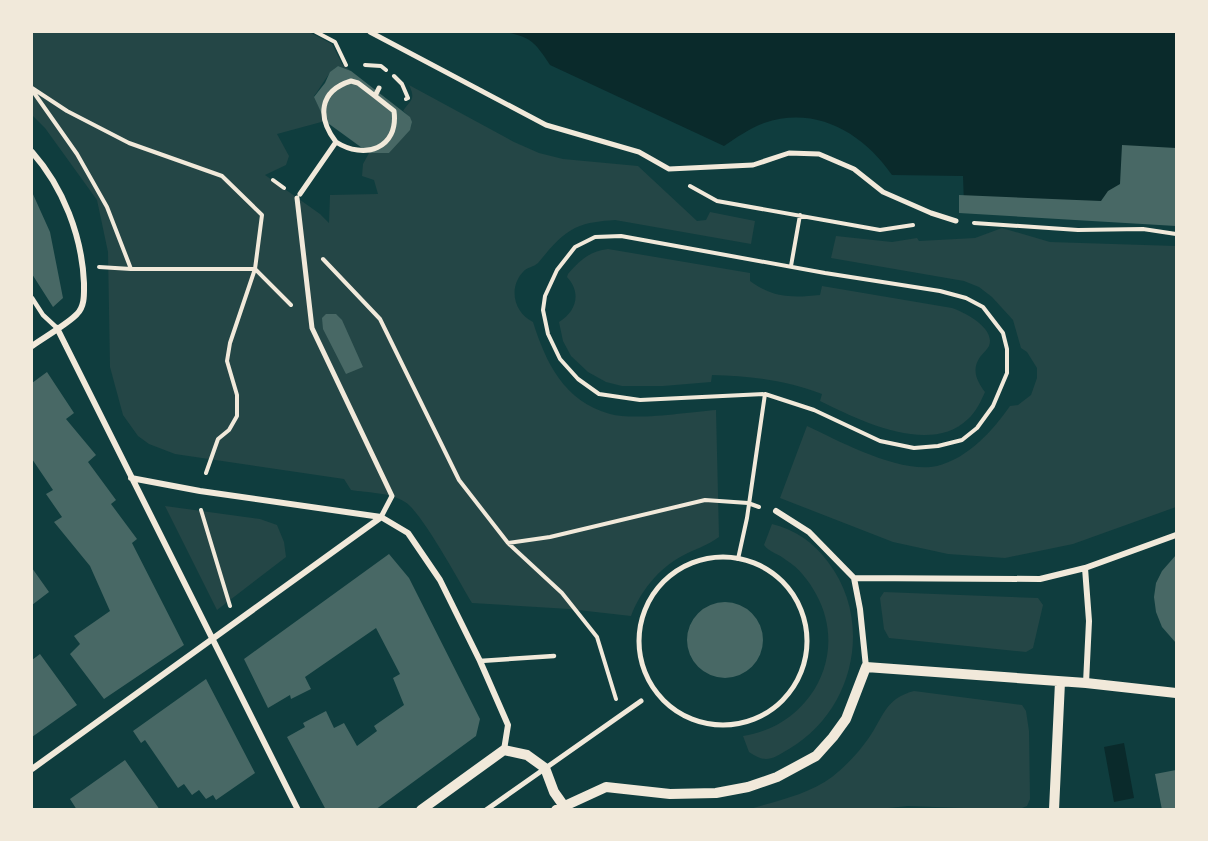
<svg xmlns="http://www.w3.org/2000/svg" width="1208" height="841" viewBox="0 0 1208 841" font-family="'Archivo Narrow',sans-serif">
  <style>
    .green { fill: #244646 }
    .water { fill: #0a2a2b }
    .building { fill: #486865 }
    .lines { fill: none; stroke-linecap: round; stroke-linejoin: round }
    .path { stroke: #f1e9da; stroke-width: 4 }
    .service { stroke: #f1e9da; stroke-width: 4.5 }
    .pedestrian { stroke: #f1e9da; stroke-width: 5 }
    .minor { stroke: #f1e9da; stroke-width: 6 }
    .tertiary { stroke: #f1e9da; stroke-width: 10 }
  </style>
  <rect width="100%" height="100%" fill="#0f3d3e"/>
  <path class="green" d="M32 32H309L332 44 342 64 351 71 338 66C327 73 322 86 314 96L325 121 277 134 289 156 286 165 265 175 320 214 329 223 330 195 378 194 374 180 362 176 363 164 369 153H389C393 148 397 142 401 138 413 128 416 122 403 111 411 99 416 100 409 85L514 142 539 153 563 159 638 166 697 221 706 220 710 212 755 221 751 244 615 220C601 221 588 222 575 228 559 236 549 250 538 263 534 267 527 267 523 272 508 288 514 313 533 322 546 363 564 401 610 414 635 421 689 412 716 410L719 537C707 546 695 549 682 556 658 569 640 592 631 616L569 609 472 603C460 583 421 511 405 502 390 492 368 493 351 490L344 479 175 454 149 444 138 436 123 415 110 367 108 252 97 200 45 128 32 115Z
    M1002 228 1050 242 1176 246V507L1073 544 1005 558 948 554 893 542 780 498 807 426C841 442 900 474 937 466 969 458 993 430 1010 406L1018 405 1031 395 1037 378V368L1027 352 1021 348 1013 320 992 297 979 287 964 281 831 258 836 236 892 242 917 238 919 241 975 238Z
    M608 249 750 273V281C773 298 792 298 820 295L822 286 952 308C964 312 996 328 989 346 987 350 983 353 980 357 971 370 977 381 985 392 981 401 976 412 968 419 930 456 859 420 820 401L822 394C785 380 750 376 712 375L711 382 663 386H622L606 382 588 372 571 356 563 341 559 322C576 312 582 293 567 277L568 274C580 260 590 251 608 249Z
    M165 506 260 519 277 525 284 542 286 557 217 610Z
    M772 524C796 530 813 542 828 562 874 622 854 711 789 749 772 759 766 764 749 752L743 736C810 726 850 655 816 594 809 581 799 568 786 560 779 554 769 552 764 545Z
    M884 592 1038 598 1043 605 1033 648 1026 652 889 638 884 629 880 598Z
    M914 691 1022 705 1026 711 1029 731 1030 799 1027 806 1017 810 908 806 869 810 750 809C776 801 810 794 832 777 846 766 858 753 868 739 884 717 884 699 914 691Z"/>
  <path class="water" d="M503 32H1176V209L1095 206 964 204 963 176 892 175C863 133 816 105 764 123 749 129 737 137 724 146L550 65C535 42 530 36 503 32Z
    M1124 743 1134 798 1114 802 1104 747Z"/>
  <path class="building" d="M338 66 351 71 410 117 412 122 410 130 389 153H369L325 121 314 97 325 83 330 72Z
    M1122 145 1176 148V226L959 213V195L1101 201 1108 191 1120 184Z
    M32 192 50 232 63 298 53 307 32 274Z
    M326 314H336L342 320 363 367 346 374 323 329 322 318Z
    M47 372 74 413 66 419 96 455 88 462 116 500 111 504 137 539 132 543 184 645 104 699 70 654 80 644 74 636 110 611 90 566 54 522 62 517 46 494 53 490 32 459V383Z
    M389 554 409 578 480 719 476 736 375 810H326L287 737 305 727 303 723 326 711 334 728 344 723 357 746 377 731 374 726 404 705 393 678 400 674 376 628 305 677 311 689 291 699 290 695 268 708 244 659Z
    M1176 555V643L1162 627 1156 612 1154 597 1156 583 1162 571Z
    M32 568 49 592 32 605Z
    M687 640a38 38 0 1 1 76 0a38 38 0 1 1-76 0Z
    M40 654 77 705 32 737V660Z
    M206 679 255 773 216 800 213 795 206 799 199 790 192 795 184 784 178 788 145 740 141 743 133 731Z
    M125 760 160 810H77L70 799Z
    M1176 770V810H1162L1155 774Z"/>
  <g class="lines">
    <path class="path" d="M316 32 335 42 346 65
      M365 65 381 66 386 70
      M394 76 402 84 408 98 406 99
      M32 88 67 111 129 143 222 176 262 215 255 269 291 305
      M32 90 77 154 107 207 131 269
      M273 180 284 188
      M690 186 717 201 880 230 913 225
      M974 223 1078 230 1143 229 1176 234
      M621 236 825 273 940 291 966 298 983 307 1003 333 1007 349V373L993 406 977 428 962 440 938 446 914 448 880 441 814 410 765 394 640 400 599 394 578 379 560 359 548 334 543 310 545 296 557 270 575 247 595 237Z
      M323 259 380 319 459 480 508 543 550 537 705 500 748 503 759 507
      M791 266 800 215
      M99 267 131 269H255L230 343 227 361 237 395V416L229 430 218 439 206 473
      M201 510 230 606
      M509 544 562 593 597 637 616 699
      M738 559 747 518 765 394"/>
    <path class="service" d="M32 298 43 315 57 328
      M480 661 554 656"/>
    <path class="pedestrian" d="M370 32 546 125 639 152 669 169 753 165 789 153 819 154 854 169 883 192 931 213 956 221
      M336 142C364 160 399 149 394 111L375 96 379 88
      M300 194 336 142C317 117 319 91 351 81L358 83 375 96
      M297 198 312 328 392 496 381 517
      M639 641a84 84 0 1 1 168 0a84 84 0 1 1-168 0Z
      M486 810 641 701"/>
    <path class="minor" d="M32 152C63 187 82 236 84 283 84 294 85 306 77 314 69 323 43 338 32 346
      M57 328 298 810
      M131 478 200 491 381 517 408 533 440 580 480 661 508 725 504 750
      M776 511 809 532 854 578 860 609 866 667
      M1085 568 1089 621 1086 683
      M854 578 1040 579 1085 568 1176 535
      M32 769 380 518"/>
    <path class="tertiary" d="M421 810 504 750 527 755 545 768 554 792 566 809
      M556 810 606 787 670 794 716 793 748 787 777 777 816 756 833 737 846 719 866 667 1086 683 1176 693
      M1054 810 1060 682"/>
  </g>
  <rect width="1208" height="841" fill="none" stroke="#f1e9da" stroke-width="66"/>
</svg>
